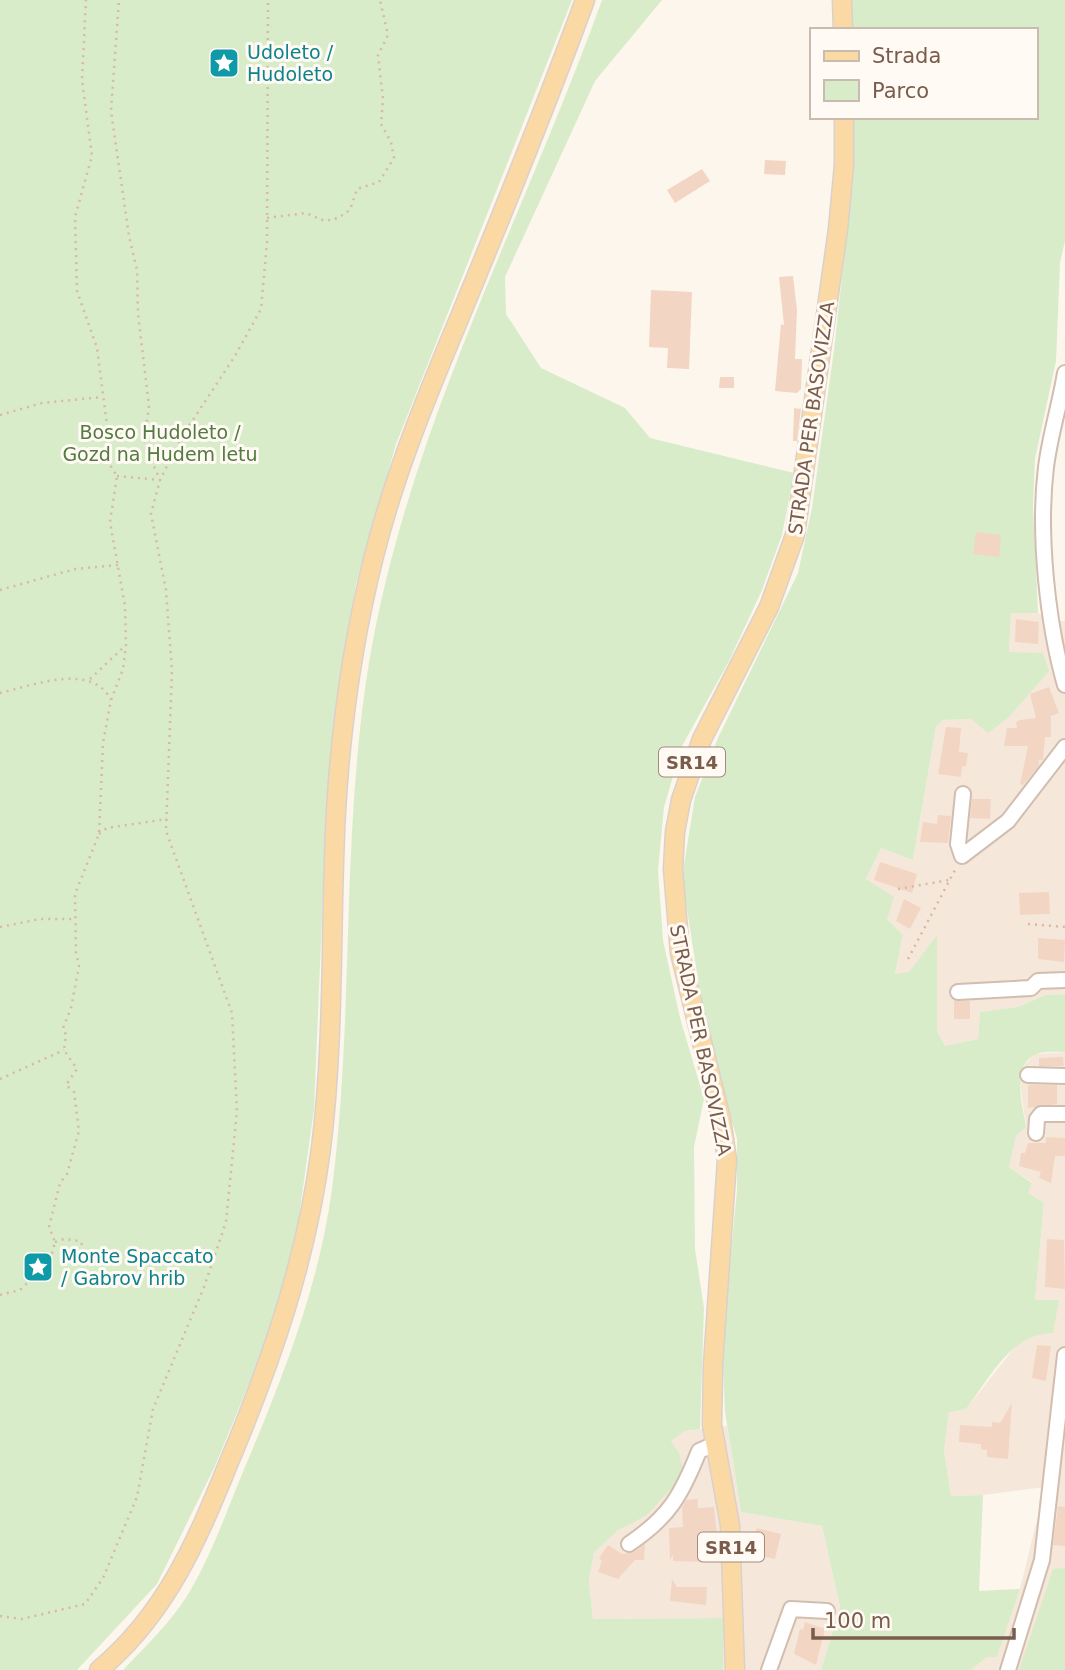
<svg xmlns="http://www.w3.org/2000/svg" width="1065" height="1670" viewBox="0 0 1065 1670" font-family="'DejaVu Sans',sans-serif">
  <style>
    .residential { fill: #f5e8da }
    .green { fill: #d8ecc9 }
    .building { fill: #f3d5c3 }
    .lines { fill: none; stroke-linecap: round; stroke-linejoin: round }
    .minor-casing { stroke: #d1beb0; stroke-width: 18 }
    .major-casing { stroke: #dad1cd; stroke-width: 21 }
    .path { stroke: #d9b8a5; stroke-width: 2.5; stroke-dasharray: 2 5; stroke-linecap: butt }
    .minor { stroke: #fff; stroke-width: 14 }
    .major { stroke: #fbd9a5; stroke-width: 18 }
    .labels { text-anchor: middle; dominant-baseline: central; stroke-width: 6; stroke-linejoin: round; paint-order: stroke }
    .shield { fill: #fffaf3; stroke: #a28b7f; stroke-width: 2 }
    .shield-label { font-size: 18px; font-weight: bold; fill: #7a5c4d }
    .culture-label { font-size: 19px; fill: #0d838f; stroke: #fffaf3; text-anchor: start }
    .street-label { font-size: 19px; fill: #7a5c4d; stroke: #fffaf3 }
    .park-label { font-size: 19px; fill: #537a41; stroke: #fffaf3 }
  </style>
  <rect width="100%" height="100%" fill="#fdf6ec"/>
  <path class="residential" d="M1011 613H1038L1057 621H1065V994L1045 995 1018 1007 980 1012 978 1039 945 1046 937 1031V936L909 972 895 975 903 935 887 919 866 879 881 848 913 860 936 727 943 720 971 719 1043 653H1009Z
    M1065 1052V1670H971L987 1657H997L1020 1589 1045 1487 983 1495 951 1496 944 1451 949 1411 966 1409 1018 1343 1037 1333H1053L1035 1300 1044 1203 1027 1193 1032 1182 1009 1167 1016 1136 1026 1127 1020 1082 1025 1064 1035 1054Z
    M727 1426 741 1512 822 1526 840 1607 821 1670H723L724 1618 593 1619 589 1580 594 1553 617 1531 646 1516 671 1441 685 1431Z"/>
  <path class="green" d="M0 0H572L396 444 356 584 343 656 327 797 314 1109 296 1238 267 1340 215 1466 157 1584 77 1670H0Z
    M602 0H662L595 81 505 277 506 314 541 368 625 408 650 438 794 473 782 535 762 590 729 661 682 746 664 807 658 870 663 940 680 1018 704 1099 694 1147 695 1249 704 1308 700 1429 685 1431 671 1441 679 1453 684 1475 646 1516 617 1531 594 1553 589 1580 593 1619 724 1618 723 1670H123C145 1647 170 1623 187 1596 211 1557 227 1510 245 1467 283 1377 319 1286 332 1189 357 995 337 798 380 606 427 394 529 203 602 0Z
    M849 0H1065V241L1060 263 1056 361 1035 459 1033 506 1038 613H1011L1009 652 1043 653 1049 671 1009 717 988 733 971 719 943 720 936 727 913 860 881 848 866 879 894 897 887 919 903 935 895 974 909 972 937 935V1031L945 1046 978 1039 980 1012 1018 1007 1045 995 1065 994V1052C1057 1052 1045 1051 1037 1054 1010 1064 1023 1107 1026 1127L1016 1136 1009 1167 1032 1183 1028 1193 1044 1203 1035 1300H1059L1053 1333C1011 1333 989 1379 966 1409L949 1412 944 1451 951 1496 983 1495 979 1591 1020 1589 997 1657H987L971 1670H821L840 1607 822 1526 741 1512 725 1412 722 1348 737 1190V1139L706 1031 682 877 695 797 718 738 798 573 812 508 834 350 854 169 853 117H1035V30H850Z
    M1065 1568V1670H1019L1053 1569Z"/>
  <path class="building" d="M765 160 786 161 785 175 764 174Z
    M702 169 710 181 675 203 667 190Z
    M793 276 797 310 795 359H802L801 389 797 393 775 391 781 324 784 325 779 277Z
    M651 290 692 292 689 369 667 368 668 348 649 347Z
    M720 377H734V388H719Z
    M794 408 801 409 797 441H793Z
    M976 532 1001 535 999 557 973 554Z
    M1016 619 1039 622 1038 644 1015 642Z
    M1049 687 1059 713 1051 716V737H1045L1043 760H1039V766L1023 785 1020 784 1028 746H1004L1007 728H1017L1016 722 1020 720 1036 718 1030 694Z
    M946 727 961 728 959 752 968 753 966 766H962L961 777 938 774Z
    M972 799H991L990 819 970 818Z
    M938 815 951 816 948 843 920 842 923 822 937 824Z
    M880 862 917 874 912 893 874 880Z
    M1049 892 1050 914 1020 915 1019 893Z
    M904 899 921 908 910 929 896 921Z
    M1038 938 1065 940 1064 962 1038 959Z
    M954 1001H970V1019H954Z
    M1063 1057 1064 1066H1039V1058Z
    M1028 1085H1057V1104L1028 1108Z
    M1046 1137 1065 1138V1156H1055L1051 1183 1039 1178 1041 1172 1019 1166 1021 1153H1025L1028 1143H1046Z
    M1047 1239 1064 1240 1065 1289 1045 1287Z
    M1037 1345 1051 1346 1046 1381 1032 1378Z
    M1012 1403 1008 1459 987 1457V1450L981 1449V1444L959 1442 960 1425 992 1427V1422L1000 1423Z
    M698 1499V1508L714 1507 717 1536 705 1537V1562L673 1561V1554L670 1560 669 1528 683 1527 682 1508 686 1500Z
    M1058 1506 1065 1507V1546L1053 1545Z
    M757 1528 781 1534 775 1559 750 1553Z
    M645 1544 644 1560H635L618 1579 598 1572 602 1561 599 1558 608 1545 622 1554 634 1552Z
    M672 1579 677 1587H707L706 1605 670 1601Z
    M805 1622 825 1629 816 1665 794 1654 800 1629 803 1630Z"/>
  <g class="lines">
    <g class="minor-casing">
      <path id="minor" d="M1065 373C1060 404 1050 435 1046 467 1038 532 1047 622 1065 685
        M963 794 958 844 962 856 1008 821 1065 747
        M958 992 1031 988 1038 981 1065 980
        M1028 1075 1065 1076
        M1036 1133 1037 1119 1041 1114H1065
        M629 1544C669 1517 681 1496 699 1451L715 1444
        M769 1670 791 1609 827 1611
        M1008 1670 1042 1560 1065 1355"/>
    </g>
    <g class="major-casing">
      <path id="major" d="M842 0 843 30
        M99 1670C166 1614 197 1541 229 1462 272 1360 307 1258 321 1148 335 1036 330 923 336 811 341 725 353 639 374 556 395 472 428 393 461 314 504 210 546 106 585 0
        M735 1670 730 1525 712 1425 713 1365 727 1160 721 1119 680 953 673 869 675 832 681 800 702 739 769 607 795 535 838 229 844 165V117"/>
    </g>
    <path class="path" d="M267 218 306 213 325 221 338 218 350 210 357 189 379 182 394 158 391 142 381 124 383 99 378 55 388 35 380 0
      M0 415 42 403 103 397
      M117 476 160 480 144 443 149 406 138 314 137 270 129 236 111 111 119 0
      M0 590 75 569 118 565
      M90 679 126 645
      M0 693C34 685 92 662 111 700
      M99 834 107 828 167 819
      M898 889 949 880
      M1028 924 1065 927
      M0 927 40 919H73
      M908 959 956 868
      M0 1079 64 1050
      M55 1242 64 1239 80 1241 87 1254 84 1265
      M0 1295 20 1290 50 1261 55 1242 49 1227 60 1183 67 1174 79 1131 74 1092 66 1085 77 1069 64 1050 66 1035 63 1028 71 1008 79 966 76 953 75 894 99 834 103 743 111 700 123 669 126 645 125 606 110 522 117 476 104 456 107 425 97 348 77 291 75 217 92 156 82 80 86 0
      M0 1616 22 1619 85 1604 103 1578 137 1497 153 1409 204 1287 226 1222 237 1111 232 1013 166 831 172 671 166 590 151 514 160 480 181 438 235 356 261 309 267 242 268 0"/>
    <use href="#minor" class="minor"/>
    <use href="#major" class="major"/>
  </g>
  <defs>
    <g id="sight-square" transform="scale(1.575)"><rect x="-9" y="-9" width="18" height="18" rx="4" fill="#0f9aa8" stroke="#fffaf3"/><path d="M0-6L1.8-2.2L6-1.7L2.9 1.2L3.7 5.4L0 3.3L-3.7 5.4L-2.9 1.2L-6-1.7L-1.8-2.2Z" fill="#fff"/></g>
  </defs>
  <g fill-rule="evenodd">
    <use href="#sight-square" x="224" y="63"/>
    <use href="#sight-square" x="38" y="1267"/>
  </g>
  <g class="labels">
    <g class="shield">
      <rect x="659" y="747.5" width="66" height="29" rx="5"/>
      <rect x="698" y="1532.5" width="66" height="29" rx="5"/>
    </g>
    <g class="shield-label">
      <text x="692" y="762">SR14</text>
      <text x="731" y="1547">SR14</text>
    </g>
    <g class="culture-label">
      <text x="247" y="52">Udoleto /<tspan x="247" dy="22">Hudoleto</tspan></text>
      <text x="61" y="1256">Monte Spaccato<tspan x="61" dy="22">/ Gabrov hrib</tspan></text>
    </g>
    <g class="street-label">
      <text transform="translate(811 418) rotate(-82)">STRADA PER BASOVIZZA</text>
      <text transform="translate(701 1040) rotate(78)">STRADA PER BASOVIZZA</text>
    </g>
    <g class="park-label">
      <text x="160" y="432">Bosco Hudoleto /<tspan x="160" dy="22">Gozd na Hudem letu</tspan></text>
    </g>
  </g>
  <rect x="810" y="28" width="228" height="91" fill="#fffaf3" stroke="#cabbb1" stroke-width="2"/>
  <rect x="824" y="51" width="35" height="10" fill="#fbd9a5" stroke="#cabbb1" stroke-width="2"/>
  <text x="872" y="63" font-size="21" fill="#7a5c4d">Strada</text>
  <rect x="824" y="80" width="35" height="21" fill="#d8ecc9" stroke="#cabbb1" stroke-width="2"/>
  <text x="872" y="98" font-size="21" fill="#7a5c4d">Parco</text>
  <path d="M813 1628v10h201v-10" fill="none" stroke="#7a5c4d" stroke-width="3.5"/>
  <text x="824" y="1628" font-size="21" fill="#7a5c4d" stroke="#fffaf3" stroke-width="5" paint-order="stroke">100 m</text>
</svg>
